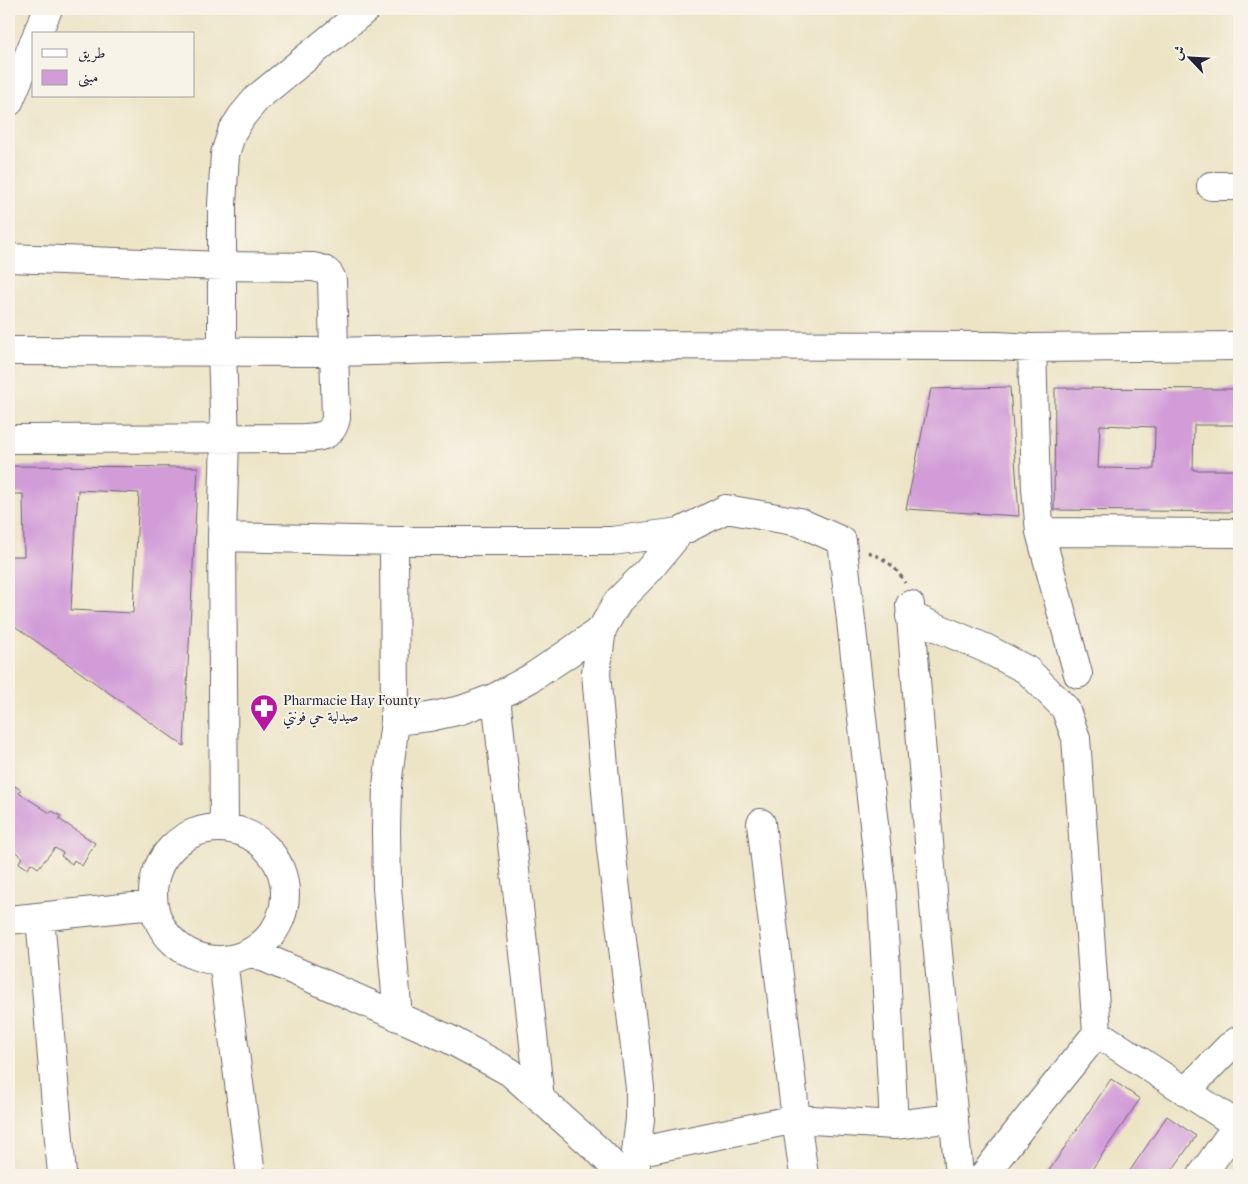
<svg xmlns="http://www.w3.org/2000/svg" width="1248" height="1184" viewBox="0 0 1248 1184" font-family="'IM FELL French Canon',Amiri,serif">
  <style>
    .building { fill: #d29cd8; fill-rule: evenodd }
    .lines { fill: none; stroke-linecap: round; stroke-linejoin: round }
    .minor-casing { stroke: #69666c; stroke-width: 30 }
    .path { stroke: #69666c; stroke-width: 3; stroke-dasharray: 4 4; stroke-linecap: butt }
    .minor { stroke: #fff; stroke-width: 28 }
    .labels { text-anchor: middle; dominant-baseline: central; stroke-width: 4; stroke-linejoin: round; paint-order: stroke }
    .poi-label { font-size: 14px; fill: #22223b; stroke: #f7f3e8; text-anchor: start }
  </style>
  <rect width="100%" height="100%" fill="#f7f3e8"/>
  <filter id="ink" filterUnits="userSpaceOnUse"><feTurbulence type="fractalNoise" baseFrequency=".02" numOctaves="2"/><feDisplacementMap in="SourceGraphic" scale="10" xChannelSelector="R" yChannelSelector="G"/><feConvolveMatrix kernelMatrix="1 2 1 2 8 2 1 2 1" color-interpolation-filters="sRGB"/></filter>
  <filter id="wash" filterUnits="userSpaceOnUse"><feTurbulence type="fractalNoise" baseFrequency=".0096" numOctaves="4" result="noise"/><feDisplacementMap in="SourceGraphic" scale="20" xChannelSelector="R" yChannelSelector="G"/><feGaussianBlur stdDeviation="1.12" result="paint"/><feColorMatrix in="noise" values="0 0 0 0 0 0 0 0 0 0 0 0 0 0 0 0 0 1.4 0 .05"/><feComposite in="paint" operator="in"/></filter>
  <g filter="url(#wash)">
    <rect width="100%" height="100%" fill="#ede4c6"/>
    <g id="blocks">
      <path class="building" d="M1010 387 1019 516 906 509 931 389Z
        M1055 388 1239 389V425H1194L1193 470H1239V512L1054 510ZM1100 425 1155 427 1154 469 1098 468Z
        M9 466 198 467 184 746 9 622V556H24L23 494H9ZM78 490 139 493 133 613 71 610Z
        M10 783 21 790 19 793 50 813 52 811 61 816 59 819 95 843 82 866 74 860 72 864 61 856 63 853 55 848 38 868 31 863 28 869 19 863 22 857 9 847V785Z
        M1111 1079 1140 1099 1088 1175H1046Z
        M1167 1116 1196 1136 1169 1175H1127Z"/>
    </g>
  </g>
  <g filter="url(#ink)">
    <use href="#blocks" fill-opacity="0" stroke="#69666c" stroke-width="1"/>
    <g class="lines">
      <g class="minor-casing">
        <path id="minor" d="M37 34 48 9
          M9 102 34 42
          M1211 186H1239
          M9 258 222 266 313 267C323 269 329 271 332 280L336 418C332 437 320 437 304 438L9 439
          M1032 348 1036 489 1040 532 1078 674
          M9 351 335 352 584 345 998 346 1032 348 1239 346
          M1040 532 1239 533
          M222 537 394 541H612L680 532 726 509 799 522 842 541 882 895 894 1125
          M394 541 395 721 387 786 386 831 387 888 398 1017
          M910 605 937 942 959 1175
          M910 616 985 648 1027 670 1065 708 1076 738 1097 1033
          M602 629 596 673 611 849 640 1088V1119L636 1152V1175
          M496 697 540 1099
          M395 721 429 717 461 710 496 697 531 678 567 654 602 629 618 601 648 571 680 532
          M761 823 796 1119 804 1175
          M153 894a66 66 0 1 1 132 0a66 66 0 1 1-132 0Z
          M224 828 222 537 225 440 222 350V204L225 154 232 132 242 116 257 98 366 9
          M40 917 62 1175
          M9 920 152 905
          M252 952 449 1039 510 1072 599 1151 622 1175
          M223 961 251 1175
          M1186 1091 1229 1047 1239 1040
          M636 1152 796 1119 894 1125 954 1118
          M984 1175 1022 1126 1097 1033 1239 1126
          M1202 1175 1237 1125"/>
      </g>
      <path class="path" d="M868 552C884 558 897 567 905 583"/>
      <use href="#minor" class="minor"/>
    </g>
  </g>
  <defs>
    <g id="pharmacy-pin" transform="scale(1.4375)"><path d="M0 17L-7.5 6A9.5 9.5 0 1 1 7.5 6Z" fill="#b5179e" stroke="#f7f3e8"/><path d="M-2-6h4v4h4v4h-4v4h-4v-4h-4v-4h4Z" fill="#fff"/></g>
  </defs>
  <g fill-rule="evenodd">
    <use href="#pharmacy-pin" x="264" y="708"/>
  </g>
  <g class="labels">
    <g class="poi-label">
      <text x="283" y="700">Pharmacie Hay Founty<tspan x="283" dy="16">صيدلية حي فونتي</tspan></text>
    </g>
  </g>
  <rect width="1248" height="1184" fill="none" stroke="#f7f3e8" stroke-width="30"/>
  <rect x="32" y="32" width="162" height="65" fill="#f7f3e8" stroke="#a29fa3"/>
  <rect x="42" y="49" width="25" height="8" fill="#ffffff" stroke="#a29fa3"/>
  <text x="78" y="58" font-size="15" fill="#22223b">طريق</text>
  <rect x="42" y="70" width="25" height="15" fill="#d29cd8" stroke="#a29fa3"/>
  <text x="78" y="82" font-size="15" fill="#22223b">مبنى</text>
  <g transform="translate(1190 58) rotate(295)" stroke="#f7f3e8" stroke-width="4" paint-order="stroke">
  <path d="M0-4L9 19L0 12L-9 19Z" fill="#22223b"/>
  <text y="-8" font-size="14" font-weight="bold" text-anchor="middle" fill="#22223b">ش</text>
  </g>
</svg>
